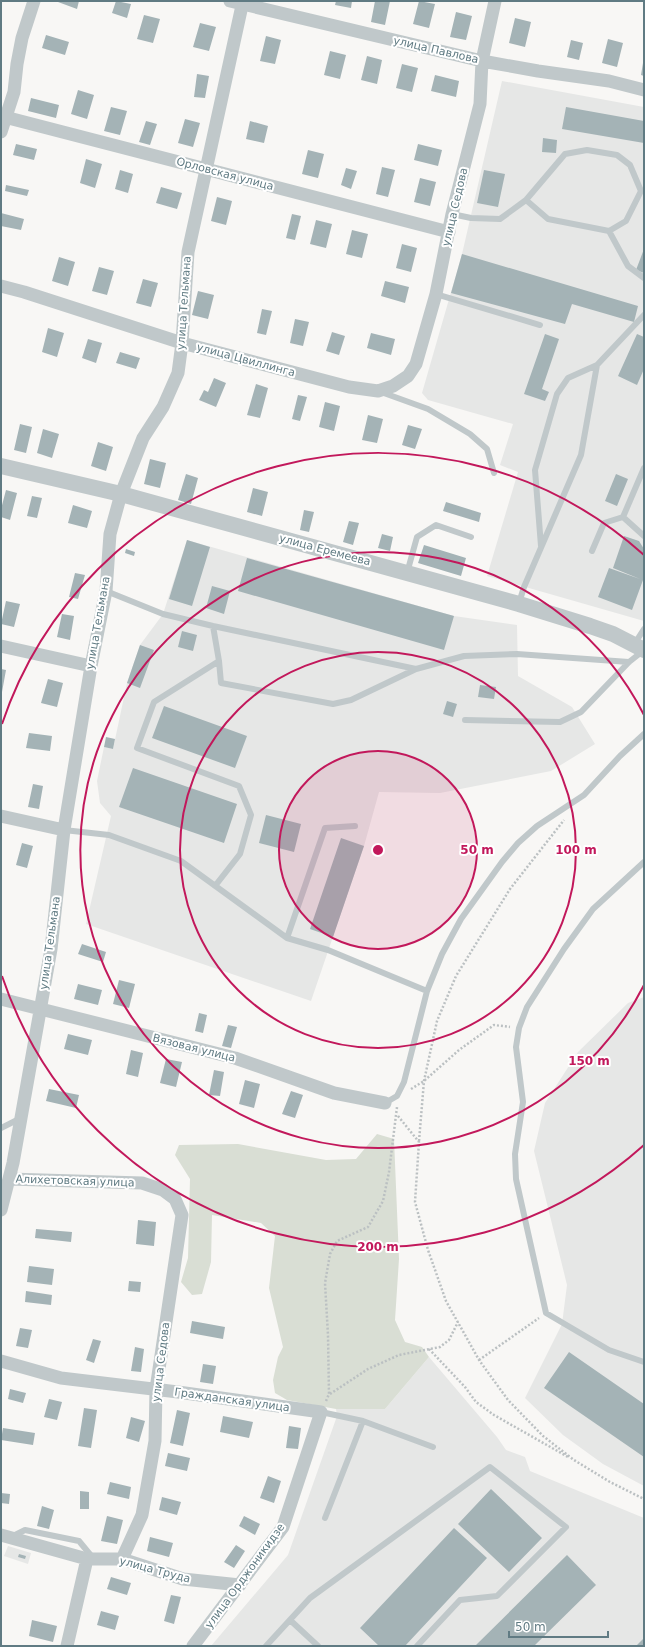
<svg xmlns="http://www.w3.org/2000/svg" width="645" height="1647" viewBox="0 0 645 1647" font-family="'DejaVu Sans',sans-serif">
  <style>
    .built { fill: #e6e7e6 }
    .green { fill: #d9ded4 }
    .building { fill: #a4b3b6 }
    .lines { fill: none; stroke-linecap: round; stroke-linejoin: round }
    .path { stroke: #bbc0c2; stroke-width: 2.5; stroke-dasharray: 2 2; stroke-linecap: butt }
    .service { stroke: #c0c8ca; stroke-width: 6 }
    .minor { stroke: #c0c8ca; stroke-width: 13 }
    .tertiary { stroke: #c0c8ca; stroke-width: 16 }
    .ring { fill: none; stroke: #c2185b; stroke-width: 2 }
    .labels { text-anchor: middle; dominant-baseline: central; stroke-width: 4; stroke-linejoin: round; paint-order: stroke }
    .street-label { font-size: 11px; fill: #607b83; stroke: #fff }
    .centre { fill: #c2185b; stroke: #fff; stroke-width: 2 }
    .ring-label { font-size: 12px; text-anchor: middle; font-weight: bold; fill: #c2185b; stroke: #fff; stroke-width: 4; stroke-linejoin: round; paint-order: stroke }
  </style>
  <rect width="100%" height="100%" fill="#f8f7f5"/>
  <path class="built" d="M502 81 644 107V621L487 576 518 472 500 465 513 424 428 400 422 393 462 254Z
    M187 540 454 616 517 625 518 676 572 707 595 744 551 771 440 793 379 792 364 846 311 1001 86 924 111 816 100 803 97 781 104 747 113 749 127 683 140 645 163 614Z
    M644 997V1486L603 1464 563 1435 525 1398 562 1324 567 1285 534 1151 545 1103 578 1052 628 1003Z
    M429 1357 497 1437 506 1450 525 1457 530 1471 644 1518V1646H211L288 1555 337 1416 336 1409H385Z
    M8 1546 31 1553 28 1564 4 1556Z"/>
  <path class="green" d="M377 1134 394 1139 399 1259 395 1320 405 1342 422 1347 429 1357 385 1409H336L287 1400 275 1393 273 1380 278 1357 283 1347 269 1288 275 1236 261 1223 212 1215 211 1262 202 1294 192 1295 181 1282 188 1258 190 1179 175 1155 179 1145 238 1144 326 1160 356 1159Z"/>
  <path class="building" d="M58 1H79L77 9 58 2Z
    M116 1 131 4 127 18 112 13Z
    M336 1H352L351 8 335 5Z
    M375 1H390L385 25 371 22Z
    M419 1 435 4 429 28 413 24Z
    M456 12 472 16 466 40 450 37Z
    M144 15 160 19 153 43 137 39Z
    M515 18 531 22 525 47 509 43Z
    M200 23 216 27 209 51 193 47Z
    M46 35 69 42 65 55 42 48Z
    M266 36 281 40 275 64 260 61Z
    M608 39 623 43 617 67 602 63Z
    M571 40 583 43 579 60 567 57Z
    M330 51 346 55 340 79 324 75Z
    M367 56 382 60 377 84 361 80Z
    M643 63H644V76L641 75Z
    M402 64 418 68 412 92 396 88Z
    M197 74 209 76 205 98 194 97Z
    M435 75 459 81 456 97 431 91Z
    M78 90 94 95 87 119 71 114Z
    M31 98 59 105 56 118 28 111Z
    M111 107 127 111 120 135 104 131Z
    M566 107 644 121V143L562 129Z
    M185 119 200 123 193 147 178 143Z
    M146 121 157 124 150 145 139 142Z
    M250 121 268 126 264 143 246 139Z
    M543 138 557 140 556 153 542 152Z
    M16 144 37 149 34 160 13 155Z
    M418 144 442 150 438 166 414 160Z
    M308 150 324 154 318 178 302 174Z
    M86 159 102 164 95 188 80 183Z
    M382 167 395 170 388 197 376 194Z
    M346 168 357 171 351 189 341 185Z
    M120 170 133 174 128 193 115 189Z
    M484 170 505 174 498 207 477 203Z
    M420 178 436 182 430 206 414 202Z
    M6 185 29 190 27 196 5 191Z
    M161 187 182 193 177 209 156 203Z
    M217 197 232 201 226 225 211 221Z
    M1 213 24 219 21 230 1 226Z
    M292 214 301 216 295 240 286 238Z
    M316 220 332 224 326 248 310 244Z
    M352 230 368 234 362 258 346 254Z
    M402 244 417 248 411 272 396 268Z
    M644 249V273L636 270Z
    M462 254 638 306 634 322 572 304 565 324 451 293Z
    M59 257 75 262 68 286 52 281Z
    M99 267 114 271 107 295 92 291Z
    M143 279 158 283 151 307 136 303Z
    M385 281 409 287 405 303 381 296Z
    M198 291 214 295 208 319 192 315Z
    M262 309 272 311 266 335 257 333Z
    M295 319 309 322 303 346 290 343Z
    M48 328 64 333 57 357 42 352Z
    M332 332 345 336 339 355 326 351Z
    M371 333 395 339 391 355 367 348Z
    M545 334 559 339 542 389 549 392 545 401 524 394Z
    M637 334 644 337V369L637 385 618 376Z
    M88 339 102 343 96 363 82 358Z
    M120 352 140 358 136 369 116 363Z
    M214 378 226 383 216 407 199 400 204 390 208 392Z
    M256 384 268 388 260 418 247 415Z
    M298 395 307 397 300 421 292 419Z
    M325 402 340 406 334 431 319 427Z
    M368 415 383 419 377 443 362 440Z
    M20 424 32 427 26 453 14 450Z
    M408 425 422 429 415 449 402 445Z
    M43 429 59 434 52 458 37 453Z
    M98 442 113 447 106 471 91 466Z
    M150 459 166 463 160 488 144 484Z
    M186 474 198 478 191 504 178 500Z
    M616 474 628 479 617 506 605 501Z
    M253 488 268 492 262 516 247 512Z
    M6 490 17 493 10 520 1 517V509Z
    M32 496 42 498 37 518 27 516Z
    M446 502 481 513 479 522 443 511Z
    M73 505 92 511 87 528 68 523Z
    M304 510 314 512 309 532 300 530Z
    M349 521 359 523 353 545 343 542Z
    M382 534 393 537 390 551 378 548Z
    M624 536 639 541 644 549V581L643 580 632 610 598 597 609 568 640 579 613 568Z
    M187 540 210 547 192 606 169 599Z
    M424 545 466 558 461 576 418 563Z
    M126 549 135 552 134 556 125 553Z
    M247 558 454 616 444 650 238 591Z
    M75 573 85 575 78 599 69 597Z
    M212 586 230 591 224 614 206 608Z
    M6 601 20 604 14 627 1 624Z
    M62 614 74 616 70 640 57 637Z
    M182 631 197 635 193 651 178 647Z
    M140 645 154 650 140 688 127 683Z
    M1 669 6 670 2 692H1Z
    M48 679 63 683 57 707 41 703Z
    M480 685 496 687 494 699 478 697Z
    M447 701 457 704 453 717 443 714Z
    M164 706 247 736 235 768 152 738Z
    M29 733 52 736 50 751 26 748Z
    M106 737 115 739 113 749 104 747Z
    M133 768 237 804 224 843 119 807Z
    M33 784 43 786 39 809 28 807Z
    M266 815 301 824 294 852 259 843Z
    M341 838 364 846 333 937 310 929Z
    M22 843 33 846 27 868 16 865Z
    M82 944 106 952 103 962 78 954Z
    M119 980 135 984 129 1008 113 1004Z
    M78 984 102 990 98 1005 74 999Z
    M199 1013 207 1015 203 1033 195 1031Z
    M228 1025 237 1027 231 1048 222 1046Z
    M68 1034 92 1040 88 1055 64 1049Z
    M131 1050 143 1053 138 1077 126 1074Z
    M166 1059 182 1062 176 1087 160 1083Z
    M214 1070 224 1072 220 1096 209 1095Z
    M245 1080 260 1084 254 1108 239 1104Z
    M49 1089 79 1095 76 1108 46 1101Z
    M291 1091 303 1095 295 1118 282 1114Z
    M138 1220 156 1222 154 1246 136 1244Z
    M36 1229 72 1232 71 1242 35 1238Z
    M29 1266 54 1269 52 1285 27 1282Z
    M129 1281 141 1282 140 1292 128 1291Z
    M26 1291 52 1295 51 1305 25 1302Z
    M192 1321 225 1327 223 1339 190 1333Z
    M20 1328 32 1330 28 1348 16 1346Z
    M93 1339 101 1341 94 1363 86 1360Z
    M135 1347 144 1349 141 1372 131 1371Z
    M569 1352 644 1404V1457L544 1388Z
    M203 1364 216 1366 213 1384 200 1382Z
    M10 1389 26 1393 23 1403 8 1399Z
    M49 1399 62 1402 57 1420 44 1417Z
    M84 1408 97 1410 91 1448 78 1446Z
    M177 1410 190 1413 183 1446 170 1443Z
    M223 1416 253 1422 249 1438 220 1432Z
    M131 1417 145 1421 139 1442 126 1438Z
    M289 1426 301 1428 298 1449 286 1448Z
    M3 1428 35 1433 33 1445 1 1440Z
    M168 1453 190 1458 187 1471 165 1466Z
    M268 1476 281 1481 274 1503 260 1498Z
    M110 1482 131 1487 129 1499 107 1494Z
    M491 1489 542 1538 509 1572 458 1524Z
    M80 1491 89 1492V1509H80Z
    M1 1493 10 1494 9 1504 1 1503Z
    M162 1497 181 1502 177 1515 159 1510Z
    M42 1506 54 1510 49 1529 37 1526Z
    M107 1516 123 1520 117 1544 101 1541Z
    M244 1516 260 1524 255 1535 239 1526Z
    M454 1528 487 1558 405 1646H379L360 1628Z
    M150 1537 173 1543 169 1557 147 1551Z
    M236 1545 245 1551 234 1568 224 1562Z
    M19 1554 26 1556 25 1559 18 1557Z
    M567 1555 596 1585 534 1646H475Z
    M111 1577 131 1583 127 1595 107 1589Z
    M171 1595 181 1597 174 1624 164 1621Z
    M101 1611 119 1616 115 1630 97 1625Z
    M32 1620 57 1626 53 1642 29 1636Z
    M644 1638V1646H636Z"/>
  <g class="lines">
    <path class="path" d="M411 1089 424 1081 459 1050 494 1025 510 1027
      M398 1116 419 1142 415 1202 428 1250 446 1301 479 1360 508 1400 543 1436 574 1460 610 1482 644 1499
      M419 1141 424 1081 437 1021 456 976 510 889 564 820
      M429 1349 465 1387 476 1402 494 1415 568 1457
      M479 1360 539 1318
      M330 1394 368 1369 399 1355 440 1347 449 1340 458 1322
      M326 1401 329 1394 328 1335 325 1283 330 1254 337 1241 368 1227 383 1201 389 1172 397 1107"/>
    <path class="service" d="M526 200 565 154 587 150 617 155 630 165 641 191 626 221 609 231
      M452 214 471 218 500 219 526 200 548 219 609 231 628 266 644 278
      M436 294 540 325
      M381 392 428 409 470 434 487 449 494 473
      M644 468 623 517 644 536
      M541 546 535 470 557 394 568 378 597 365
      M592 551 604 523 623 517
      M407 573 417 537 436 525 471 537
      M106 591 163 614 213 626 416 669 464 656 517 654 629 662
      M519 603 524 587 581 455 597 365 644 315
      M213 626 219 661 221 683 333 704 351 700 416 669
      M635 643 644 629
      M465 720 560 722 581 712 629 662 643 651
      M64 830 109 835 181 861 287 938 328 950 427 991
      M644 862 593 909 564 949 527 1007 519 1028 516 1047 523 1102 515 1154 516 1179 546 1313 609 1350 644 1362
      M215 886 240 854 251 815 239 786 137 748 154 702 219 661
      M287 938 325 828 355 826
      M385 1103 397 1096 404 1082 427 991 442 954 461 919 502 862 518 843 537 826 584 795 620 756 644 734
      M1 1128 21 1118
      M321 1412 363 1421 433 1447
      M325 1518 363 1421
      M13 1536 25 1530 79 1541 93 1558
      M290 1620 318 1646
      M266 1646 310 1598 490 1467 566 1527 497 1596 460 1600 417 1646"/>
    <path class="minor" d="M230 1 482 61 538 71 609 81 644 90
      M1 116 449 232
      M1 132 14 92 17 64 22 38 34 1
      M1 286 24 292 182 343 349 387 378 391 393 386 408 376 416 364 436 294 452 214 480 104 482 61 495 1
      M1 646 91 666
      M1 816 64 830
      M1 999 235 1058 334 1093 385 1103
      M9 1179 142 1183 163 1190 175 1199 182 1215 156 1389 155 1441 142 1515 122 1559
      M1 1210 13 1163 51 949 64 830 91 666 106 591 110 534 121 494 143 438 163 407 178 373 182 343 188 252 243 1
      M1 1361 61 1378 178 1392 321 1412 283 1527 193 1646
      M1 1535 87 1559H122L183 1579 240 1585
      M67 1646 87 1559"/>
    <path class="tertiary" d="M1 466 121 494 519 604 590 626 613 634 644 650"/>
  </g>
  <circle cx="378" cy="850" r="99" fill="#c2185b" fill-opacity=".12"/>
  <g class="ring">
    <circle cx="378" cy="850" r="99"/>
    <circle cx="378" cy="850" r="198"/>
    <path d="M644 985A298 298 0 1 1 644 715"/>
    <path d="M644 1145A397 397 0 0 1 2 976M2 724A397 397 0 0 1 644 555"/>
  </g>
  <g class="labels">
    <g class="street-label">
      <text transform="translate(436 50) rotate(13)">улица Павлова</text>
      <text transform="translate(225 174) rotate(15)">Орловская улица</text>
      <text transform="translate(455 207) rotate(-77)">улица Седова</text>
      <text transform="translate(184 303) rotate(-86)">улица Тельмана</text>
      <text transform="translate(246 360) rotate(15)">улица Цвиллинга</text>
      <text transform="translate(325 550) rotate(15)">улица Еремеева</text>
      <text transform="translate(98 623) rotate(-80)">улица Тельмана</text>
      <text transform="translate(50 943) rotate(-82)">улица Тельмана</text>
      <text transform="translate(194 1048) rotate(14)">Вязовая улица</text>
      <text transform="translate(75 1181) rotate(2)">Алихетовская улица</text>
      <text transform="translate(161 1362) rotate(-83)">улица Седова</text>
      <text transform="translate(232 1400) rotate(8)">Гражданская улица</text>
      <text transform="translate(155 1570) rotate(15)">улица Труда</text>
      <text transform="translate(245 1576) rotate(-54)">улица Орджоникидзе</text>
    </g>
  </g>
  <circle cx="378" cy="850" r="6" class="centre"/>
  <g class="ring-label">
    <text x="477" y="854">50 m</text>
    <text x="576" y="854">100 m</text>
    <text x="589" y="1065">150 m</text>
    <text x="378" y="1251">200 m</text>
  </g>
  <rect width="645" height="1647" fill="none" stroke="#607b83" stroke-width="4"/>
  <path d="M509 1631v6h99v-6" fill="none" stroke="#607b83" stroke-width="2"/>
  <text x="515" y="1631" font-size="12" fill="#607b83" stroke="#ffffff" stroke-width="3" paint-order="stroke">50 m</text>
</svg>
